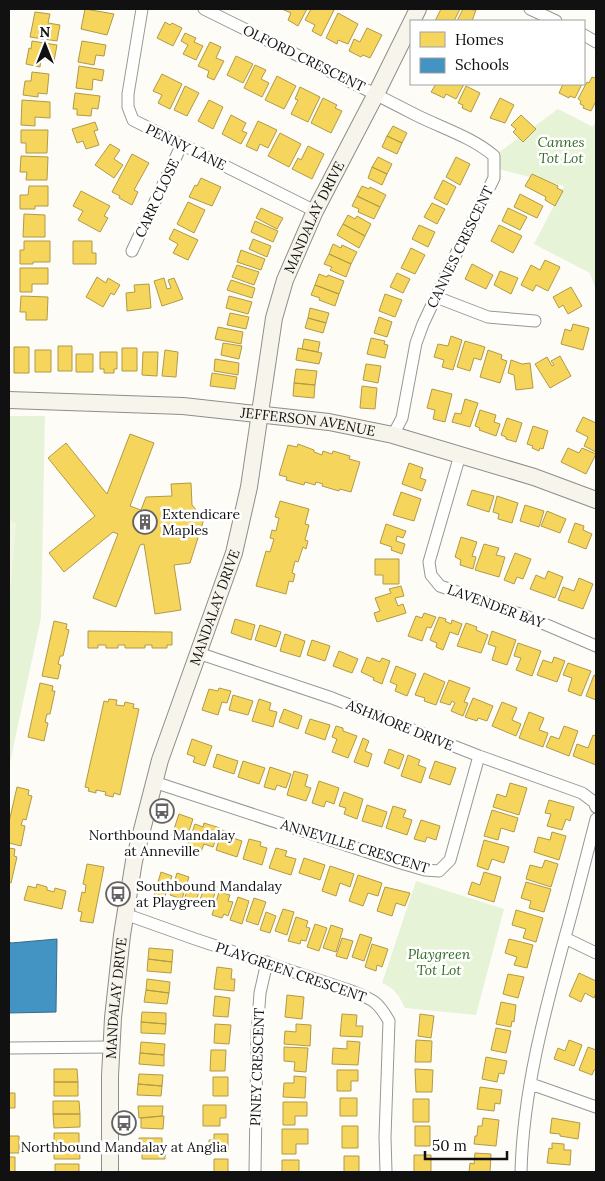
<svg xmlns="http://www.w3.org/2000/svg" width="605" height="1181" viewBox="0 0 605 1181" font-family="Lora,serif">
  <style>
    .green { fill: #e7f3d7 }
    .pitch { fill: #f0f6e1 }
    .homes { fill: #f6d55c; stroke: #b19a46 }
    .schools { fill: #4393c3; stroke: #346c8e }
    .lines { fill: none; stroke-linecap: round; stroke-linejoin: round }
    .street-casing { stroke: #979795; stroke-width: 13 }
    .secondary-casing { stroke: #8e8d8b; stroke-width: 18 }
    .street { stroke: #fffffe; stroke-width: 11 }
    .secondary { stroke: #f6f4eb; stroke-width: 16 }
    .labels { text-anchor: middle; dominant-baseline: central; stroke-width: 5; stroke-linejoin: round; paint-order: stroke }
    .street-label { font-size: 14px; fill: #111; stroke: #fff }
    .park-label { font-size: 14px; font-style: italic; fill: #2f6b1f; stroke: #fff }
    .poi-label { font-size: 14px; fill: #111; stroke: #fff; text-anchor: start }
  </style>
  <rect width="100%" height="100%" fill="#fdfcf7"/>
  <path class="green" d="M558 109 593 127 596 121V291L590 273 534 244 564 186 495 168 494 156Z
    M9 416H45L41 618 9 767Z
    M416 881 504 909 476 1015 405 1008C399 995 395 989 382 983Z"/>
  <path class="pitch" d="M9 519 16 524 9 607Z"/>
  <path class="homes" d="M85 9 114 14 107 35 81 29Z
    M282 9H307L298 26 288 20 291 13Z
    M311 9H331L334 10 321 36 312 31 315 25 305 20Z
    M441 9H460L454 21H435Z
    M463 9 476 10 472 21H457Z
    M35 12 50 14 48 23 60 25 57 41 30 37Z
    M338 13 358 24 348 44 338 40 337 44 326 38Z
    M165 22 170 25 172 23 182 28 173 46 157 38Z
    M367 28 382 35 370 58 363 55 361 57 349 51 354 39 360 42Z
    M185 33 196 38 194 42 203 46 196 60 183 54 188 45 181 41Z
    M32 41 57 45 54 61 41 59 40 67 26 64 29 48 31 49Z
    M82 41 106 45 104 56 96 55 94 65 78 62Z
    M210 42 221 47 216 58 224 61 214 80 207 77 209 71 198 66Z
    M236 56 253 64 243 83 227 75Z
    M255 65 266 70 261 79 269 83 262 97 244 88Z
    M79 66 104 70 102 81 93 79 92 90 76 88Z
    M32 72 49 74 47 94 38 93V97L23 95 25 81H31Z
    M162 74 182 84 170 109 158 103 162 95 153 91Z
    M277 76 296 86 284 109 265 100Z
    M596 76V101L591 111 583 108 584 106 580 104 581 101 578 99 587 82 589 83 592 77 595 78Z
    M436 84H464L456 99 446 94 444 98 431 92Z
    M563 84H582L575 98 570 96 569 98 559 93Z
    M185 86 199 93 187 116 174 110Z
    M466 86 480 93 471 112 462 108 463 105 458 103Z
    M300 87 320 97 308 122 291 114 298 100 295 99Z
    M75 93 100 96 98 109 92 108 91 116 77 115V109H73Z
    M323 98 337 105 335 108 342 111 331 133 311 123Z
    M500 98 514 105 505 123 490 118Z
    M22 100 50 102V118L35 117V126L21 125Z
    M209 100 223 107 213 129 198 121Z
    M231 115 246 123 242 131 247 133 241 144 222 134Z
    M521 115 536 129 523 142 513 132 516 129 511 125Z
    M258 121 277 130 268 148 260 144 257 151 246 146Z
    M95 122 98 130 94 131 99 145 86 149 83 141 77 143 72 129Z
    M393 126 407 133 402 143 387 136Z
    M21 130H48L47 153H26V143H21Z
    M280 133 301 144 289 167 268 156Z
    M387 136 402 143 397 154 382 147Z
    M110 144 120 150 114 159 123 165 114 178 95 165Z
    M308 146 324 154 312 179 292 169 298 158 301 160Z
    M132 154 149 163 134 190 138 192 132 205 119 198 120 196 112 192Z
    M21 156 48 157 47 180H26L27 172H20Z
    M378 157 392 164 387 174 372 167Z
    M456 157 470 164 460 185 446 177Z
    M372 167 387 174 382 185 368 178Z
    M532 174 558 186 557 188 563 191 555 206 545 200 546 197 525 186Z
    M201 178 221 187 212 206 189 197 195 185 197 186Z
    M443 180 456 187 447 205 434 198Z
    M29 186H48V206H35V209H20V195H28Z
    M362 186 369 189 370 187 386 195 380 207 357 196Z
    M81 191 110 206 104 216 108 218 100 232 78 220 83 211 73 206Z
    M520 194 543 206 537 218 514 207Z
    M357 196 380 207 374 219 358 212 359 209 352 206Z
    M188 202 205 210 194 233 177 224Z
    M432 203 445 209 437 224 424 217Z
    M261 208 283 218 277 229 256 218Z
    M508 208 527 217 520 230 502 221Z
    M24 214 45 215V237H23Z
    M348 215 355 219 357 216 371 224 365 236 343 224Z
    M255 221 278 231 273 242 251 232Z
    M343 224 365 236 359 248 337 235Z
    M419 225 435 232 428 247 412 239Z
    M499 225 522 236 513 253 491 241Z
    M174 229 198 240 188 260 173 253 178 244 169 239Z
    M253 239 271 246 267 257 249 249Z
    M24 241H50V262H33V264H20V250H24Z
    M73 241H92V253H96V264H73Z
    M333 244 341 248 342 245 357 252 351 264 329 254Z
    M411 248 425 255 415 274 401 268Z
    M241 250 265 259 261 270 237 262Z
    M329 254 351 264 346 277 330 270 332 267 324 264Z
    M545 260 560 267 548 291 536 285 533 291 521 285 531 265 540 270Z
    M472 264 493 275 486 289 465 279Z
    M237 265 259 272 254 285 232 277Z
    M20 268H48V284H32V292H20Z
    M500 271 518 278 511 294 494 285Z
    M397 273 410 279 403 293 390 287Z
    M319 274 327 277 328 275 344 281 339 294 315 285Z
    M97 277 106 283 108 278 120 285 114 295 111 293 103 307 86 297Z
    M164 278 167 289 171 288 168 280 174 278 183 299 162 306 154 281Z
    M231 280 255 288 252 298 227 290Z
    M149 284 151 308 127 311 126 293 135 292 134 285Z
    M315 285 339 294 335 306 319 300 320 298 311 295Z
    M571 287 582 306 568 314 563 305 559 308 553 297Z
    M385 294 402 300 395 317 379 311Z
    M21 296 48 297 47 320H26V312H20Z
    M229 296 252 302 248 314 226 308Z
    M310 308 329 313 326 323 308 318Z
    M230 313 249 317 246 329 227 325Z
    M379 317 392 322 387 337 374 333Z
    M308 318 326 323 323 333 305 328Z
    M573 324 589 328 583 350 561 344 565 329 571 331Z
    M218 327 243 332 241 344 215 339Z
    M451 336 462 340 453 370 442 367 444 360 434 357 438 344 448 346Z
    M371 338 385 341 384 344 388 345 385 358 367 354Z
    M304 339 320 342 318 352 302 349Z
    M465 341 485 347 481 360 474 358 470 371 457 367Z
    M223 343 242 346 239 359 221 355Z
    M58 346H72V371H58Z
    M14 347H29V373H14Z
    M122 348H137V371H122Z
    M298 348 322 353 319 364 296 360Z
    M35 350H51V372H35Z
    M165 350 178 352 176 377 162 376Z
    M488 350 502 355 501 359 507 361 500 383 480 377Z
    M100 352H117V369H114V373H104V369H100Z
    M143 352H158L157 376 142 375Z
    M76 354H93V372H76Z
    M560 356 571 376 550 388 535 364 547 357 552 366 554 365 551 361Z
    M215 359 239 363 238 375 214 371Z
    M511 360 522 364 530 363 533 388 516 390 514 375 508 373Z
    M366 364 381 366 378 383 363 380Z
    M296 369 317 371 315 385 294 383Z
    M212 373 237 377 235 389 210 386Z
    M294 383 315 385 314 398 293 396Z
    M362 386 377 388 375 409 360 408Z
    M432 389 452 394 445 422 433 419 435 410 427 408Z
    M465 399 478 403 470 427 452 422 455 413 461 414Z
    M480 410 496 415 494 422 500 424 496 436 479 430 480 428 475 426Z
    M583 417 596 423V452L584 446 588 437 576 431Z
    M507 418 522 423 516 442 506 439V437L501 435Z
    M533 426 548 431 543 449 540 448 539 451 532 448 533 446 527 444Z
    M130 434 154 443 130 506 141 510 146 497 172 496 171 484 191 483 192 505 204 519 190 563 174 565 181 610 155 614 144 544 140 545 116 607 93 598 118 534 113 532 64 572 49 553 95 516 48 458 66 443 107 494Z
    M298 444 314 450V452L322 455 323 451 332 454 333 451 350 456 349 459 360 462 351 492 340 489 339 491 322 486 323 484 316 482 315 485 305 482 304 485 286 480 287 477 279 475 288 445 297 447Z
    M568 448 579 453 582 448 596 454 586 474 561 462Z
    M409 463 423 468 420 478 426 480 422 491 402 484Z
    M472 490 494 496 489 512 467 505Z
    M401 492 421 499 414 521 393 515Z
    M497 496 518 503 512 523 498 519 499 514 493 512Z
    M280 501 309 509 305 524 309 525 305 540 308 541 306 549 303 547 298 562 295 561 292 573 295 574 293 582 289 581 286 594 256 586 266 551 270 552 274 539 270 538 272 530 276 531 279 518 275 517Z
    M525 505 544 511 539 527 520 521Z
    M547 511 566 519 560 533 541 526Z
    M575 523 584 526 583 530 592 534 586 549 568 542Z
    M386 524 406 531 403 538 397 536 396 541 405 544 402 554 391 550 392 547 380 543Z
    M461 537 477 542 472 556 476 557 473 569 460 565 461 560 455 557Z
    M484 544 499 548 496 555 505 557 499 577 475 570Z
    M515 553 531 559 523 579 517 577 514 584 504 580Z
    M375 559H399V584H383V575H375Z
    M548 571 563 577 555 598 530 589 536 575 545 579Z
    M579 578 593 584 583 609 558 600 563 587 574 591Z
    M401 586 404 596 395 598 398 606 403 604 406 613 377 622 374 613 380 611 375 598 391 593 389 589Z
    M424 613 436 617 431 628 427 627 422 641 408 636 416 616 422 618Z
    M439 617 446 619 445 621 451 624 452 620 462 624 458 635 450 632 443 650 436 647 437 643 430 640Z
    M235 619 255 625 251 640 231 633Z
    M54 621 67 624 66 629 69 630 63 656H60L58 664 61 665 58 679 42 676Z
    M466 623 477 627 476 630 488 635 481 653 457 646Z
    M260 625 281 632 276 647 255 640Z
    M88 631 172 632V645H167V648H152V645H145V648H125V645H118V648H106V645H98V648H88Z
    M492 631 516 640 507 665 492 660 496 647 488 644Z
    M285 634 305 641 300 657 280 651Z
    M312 640 330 646 325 661 307 655Z
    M518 643 541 651 532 676 516 670 521 658 514 656Z
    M339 651 358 659 352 673 333 666Z
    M367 657 380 662 382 658 390 661 382 684 373 680 374 678 361 672Z
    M554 657 565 661 557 682 537 675 543 660 552 663Z
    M568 663 591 671 581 696 568 691 572 678 563 675Z
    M396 666 416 674 407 696 395 691 397 685 390 682Z
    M424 673 445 682 436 705 424 701 425 698 415 695Z
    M594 675 596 676V700L586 696Z
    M449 680 470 688 464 702 468 703 463 716 451 711 455 703 452 701 450 705 440 702Z
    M40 683 53 686 52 691H55L50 714H47L45 722 48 723 44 741 28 737Z
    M219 688 231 691 227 703 222 702 218 715 202 710 209 689 218 691Z
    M233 695 253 701 248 715 229 710Z
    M473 698 493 706 487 721 478 718 477 721 465 717Z
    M109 699 117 700 116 705 124 706 125 702 134 704 133 708 139 709 120 795 114 793 113 797 105 795 106 792 96 790V793L88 791 89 788 85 787 104 701 108 702Z
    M259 699 271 703 269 710 277 712 273 727 252 721Z
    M502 702 517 708 512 720 521 724 516 736 492 726Z
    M284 709 302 716 298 729 279 722Z
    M529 712 544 718 539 730 548 733 543 747 519 738Z
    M310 719 330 725 325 740 305 733Z
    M336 726 343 728V731L357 736 348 758 332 752 337 739 332 737Z
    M564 726 578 731 569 756 546 747 551 736 559 739Z
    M593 735 596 736V765L573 756 577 744 588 748Z
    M363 738 369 741 365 751 372 754 368 767 354 762Z
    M192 739 212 746 205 766 193 762 195 757 187 754Z
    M389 749 404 755 399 769 384 763Z
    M217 754 238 761 234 774 213 767Z
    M408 755 420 760 418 765 426 768 421 783 401 776Z
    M243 761 265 768 259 784 238 777Z
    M435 761 456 768 450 785 429 778Z
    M270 767 291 774 286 788 277 785 275 790 264 787Z
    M294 771 308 775 305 786 311 788 306 801 287 795Z
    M319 781 339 788 334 804 326 801 324 807 312 803Z
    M510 783 527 788 519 815 493 807 497 794 506 797Z
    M17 787 29 790 28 795 32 796 26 820 23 819 21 825 25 826 21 846 9 843V822Z
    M344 792 363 799 357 819 344 814 346 808 339 806Z
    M549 800 574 807 570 821 566 819 562 830 547 826 551 814 545 813Z
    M367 805 387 812 382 827 362 821Z
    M393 806 406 810 403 817 412 820 407 835 386 828Z
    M492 810 518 818 514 832 501 828 498 840 484 836Z
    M179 814 193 819 186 840 172 835Z
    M421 820 440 826 436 840 427 837 425 842 414 839Z
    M204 823 220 828 213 847 204 844 200 854 186 849 195 824 203 827Z
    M222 830 234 834 233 838 242 841 237 857 216 850Z
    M552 832 566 836 559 860 534 852 538 837 550 840Z
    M249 839 261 842 260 846 267 848 262 865 243 859Z
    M484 840 509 847 504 863 492 859 488 870 477 866Z
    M9 848 15 849 14 856 17 857 11 883 9 882Z
    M276 848 287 851 285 856 296 859 291 875 269 868Z
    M304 858 325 865 320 880 299 873Z
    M545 860 558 864 551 887 526 879 530 865 542 868Z
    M87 864 104 867 93 923 80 921 82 912 78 911 82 892 85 893 86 885 83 884Z
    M330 866 354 874 350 887 340 883 336 896 322 891Z
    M161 872 172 876 164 899 154 895Z
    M484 872 501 877 494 902 468 894 472 882 480 885Z
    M177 873 189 877 182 899 170 895Z
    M358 875 382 883 378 896 368 893 363 906 349 901Z
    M526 882 551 889 544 912 529 908 531 901 521 898Z
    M206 883 217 886 210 909 198 905Z
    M37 884 47 887V890L54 892 55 888 66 891 62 909 24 900 28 886 36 888Z
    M189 885 200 889 194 906 183 903Z
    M385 887 410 893 405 906 396 903 392 916 377 911Z
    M219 892 230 895 228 901 233 902 228 916 224 914 222 918 212 915Z
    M238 897 249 901 242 924 230 920Z
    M254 898 266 902 258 925 246 921Z
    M283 909 294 912 287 935 275 931Z
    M516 910 543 918 536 942 523 938 526 929 512 925Z
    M266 912 276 916 270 933 260 930Z
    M296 917 308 921 306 927 310 928 306 941 301 940 300 944 288 941Z
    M315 924 327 928 319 951 307 947Z
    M331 925 343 929 336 952 323 948Z
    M360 934 372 938 364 961 352 957Z
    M342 938 353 941 347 959 336 956Z
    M509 939 533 945 527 968 514 965 517 957 505 953Z
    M372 944 388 949 382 967 377 965 376 971 365 967Z
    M149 948 173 950 172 962 148 959Z
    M148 959 172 962 171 973 147 971Z
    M217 967 232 969 231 979H235L234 991 214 989Z
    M579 973 596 981V993L594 998 585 993 581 1002 569 996Z
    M508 974 524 977 518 998 503 994Z
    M147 979 170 982 169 993 146 990Z
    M146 990 169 993 167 1004 144 1002Z
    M287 995 304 997 302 1019 285 1017Z
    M215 996 230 998 228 1017 213 1016Z
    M501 1002 516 1005 514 1022 512 1021 511 1027 496 1024Z
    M142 1012 166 1013V1024L141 1022Z
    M342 1014 357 1015 356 1026H363L362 1037 340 1036Z
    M420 1014 434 1016 431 1038 418 1036Z
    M141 1022 166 1024 165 1034 141 1033Z
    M215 1024 231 1025 229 1044 214 1043Z
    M296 1024 311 1025 310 1046 284 1044 285 1031 296 1032Z
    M496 1028 511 1031 506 1053 491 1050Z
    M416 1040 432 1041 431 1062H415Z
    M569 1040 582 1045 574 1066 554 1059 558 1048 565 1051Z
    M347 1041 360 1042 358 1065 332 1064 333 1048 347 1049Z
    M141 1042 165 1044 164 1055 140 1053Z
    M284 1047 308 1048 306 1072 294 1071 295 1062 284 1061Z
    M588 1047 596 1050V1070H594L592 1075 579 1070Z
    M211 1050H226L225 1071H210Z
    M140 1053 164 1055V1066L139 1064Z
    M486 1057 507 1061 504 1074 499 1073 497 1082 482 1079Z
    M54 1069H77L78 1082H54Z
    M415 1069 433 1070 432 1092H416Z
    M337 1070H358V1081H351V1091H337Z
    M139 1074 163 1075 162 1086 138 1084Z
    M294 1076 306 1077 305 1098 283 1097 284 1083H294Z
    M213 1077H228V1096H213Z
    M54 1082H78V1096H54Z
    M138 1084 162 1086 161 1096 137 1095Z
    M480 1087 502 1090 500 1104 495 1103 494 1111 477 1109Z
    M9 1093H15V1108H9Z
    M340 1098H357V1116H340Z
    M413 1099H429V1122H413Z
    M53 1101H79L80 1114H53Z
    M283 1102H307V1116H295V1125H283Z
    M203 1105H226V1118H220V1126H203Z
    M138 1106H163L162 1116 139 1118Z
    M53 1114H80V1127L54 1128Z
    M164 1116 163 1129 141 1128V1118Z
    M483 1118 499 1120 496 1146 474 1144 475 1136H477L478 1126H482Z
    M552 1118 580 1123 578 1139 560 1136V1134L550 1133Z
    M342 1126H358V1148H342Z
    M415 1126H430V1146H415Z
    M282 1129H308V1144H296V1154H282Z
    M54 1133H79V1146H54Z
    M214 1134H228V1153H209V1140H214Z
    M9 1136H19V1153H9Z
    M139 1138H162V1148L151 1147V1149L139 1150Z
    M552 1143 564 1144V1150H571L570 1165 547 1163 549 1148 552 1149Z
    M54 1146H79L80 1159H54Z
    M151 1147 165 1148V1159H142V1150L151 1149Z
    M475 1153 491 1154 490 1172H469L470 1163 474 1164Z
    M414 1155H431V1172H414Z
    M344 1156H359V1172H344Z
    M9 1157H15V1172H9Z
    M214 1159H228V1172H214Z
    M282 1160H299V1172H282Z
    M55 1164H79V1172H55Z"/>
  <path class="schools" d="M57 939 56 1012 9 1013V941L11 943Z"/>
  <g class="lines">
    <g class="street-casing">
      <path id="street" d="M142 9 128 94V107L133 120 315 211
        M204 9C275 44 346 79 416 115 442 128 472 137 494 156V178L452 262 423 324 416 343 402 418 393 435
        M530 9 556 21
        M584 35 596 42
        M132 251 182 144
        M436 297 488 317 535 321
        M460 455 429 562 431 575 440 586 528 617 596 646
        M198 653 332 698 479 756 582 793 594 802 596 807
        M154 782 401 863 425 870 439 871 450 860 479 756
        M125 914 195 939 354 992C374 1000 378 1002 389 1021L385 1137 386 1172
        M565 938 596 953
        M9 1048 111 1047
        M531 1084 596 1107
        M255 1172 257 1034 260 993 267 962
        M521 1172C523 1092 544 1014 565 937 576 898 586 858 596 819"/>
    </g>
    <g class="secondary-casing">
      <g id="secondary">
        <path id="s1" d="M9 400 183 406 329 422 393 435 534 477 596 500"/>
        <path id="s2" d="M110 1172V1076L113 1018 122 935 134 861 160 760 234 553 249 487 274 318 285 280 315 211 376 94 418 9"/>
      </g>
    </g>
    <use href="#street" class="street"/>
    <use href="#secondary" class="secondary"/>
  </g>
  <defs>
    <g id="building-ring" transform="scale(1.25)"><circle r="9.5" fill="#fff" stroke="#646362" stroke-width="1.5"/><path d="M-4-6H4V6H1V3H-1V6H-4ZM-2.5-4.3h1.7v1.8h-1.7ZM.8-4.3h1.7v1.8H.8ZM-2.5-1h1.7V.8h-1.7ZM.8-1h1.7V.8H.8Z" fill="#646362"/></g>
    <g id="bus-ring" transform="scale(1.25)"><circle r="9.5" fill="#fff" stroke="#646362" stroke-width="1.5"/><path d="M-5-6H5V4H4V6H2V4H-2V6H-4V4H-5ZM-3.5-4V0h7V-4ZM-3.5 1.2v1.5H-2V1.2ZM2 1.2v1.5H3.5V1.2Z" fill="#646362"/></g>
  </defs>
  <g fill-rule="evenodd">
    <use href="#building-ring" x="145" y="522"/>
    <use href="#bus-ring" x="162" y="811"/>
    <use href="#bus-ring" x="118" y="894"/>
    <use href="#bus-ring" x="124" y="1123"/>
  </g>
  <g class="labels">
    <g class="street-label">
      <text transform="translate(304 58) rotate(26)">OLFORD CRESCENT</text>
      <text transform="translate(186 147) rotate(26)">PENNY LANE</text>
      <text transform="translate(157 198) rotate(-65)">CARR CLOSE</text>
      <text stroke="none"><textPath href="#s2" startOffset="984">MANDALAY DRIVE</textPath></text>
      <text transform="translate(460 247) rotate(-64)">CANNES CRESCENT</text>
      <text stroke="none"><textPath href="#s1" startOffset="300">JEFFERSON AVENUE</textPath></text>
      <text transform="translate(496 606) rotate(20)">LAVENDER BAY</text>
      <text stroke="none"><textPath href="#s2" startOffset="579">MANDALAY DRIVE</textPath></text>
      <text transform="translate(400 725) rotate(22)">ASHMORE DRIVE</text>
      <text transform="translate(355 846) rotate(17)">ANNEVILLE CRESCENT</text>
      <text transform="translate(291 972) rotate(19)">PLAYGREEN CRESCENT</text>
      <text stroke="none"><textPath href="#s2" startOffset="174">MANDALAY DRIVE</textPath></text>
      <text transform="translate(257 1067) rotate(-88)">PINEY CRESCENT</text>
    </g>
    <g class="park-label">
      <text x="561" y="142">Cannes<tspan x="561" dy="16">Tot Lot</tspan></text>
      <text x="439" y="954">Playgreen<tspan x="439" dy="16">Tot Lot</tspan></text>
    </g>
    <g class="poi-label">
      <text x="162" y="514">Extendicare<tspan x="162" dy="16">Maples</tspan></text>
      <text x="162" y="835" text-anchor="middle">Northbound Mandalay<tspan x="162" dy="16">at Anneville</tspan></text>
      <text x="136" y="886">Southbound Mandalay<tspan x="136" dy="16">at Playgreen</tspan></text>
      <text x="124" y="1147" text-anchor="middle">Northbound Mandalay at Anglia</text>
    </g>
  </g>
  <rect width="605" height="1181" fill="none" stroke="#111111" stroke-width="20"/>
  <rect x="410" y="20" width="175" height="65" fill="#ffffff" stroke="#a0a0a0"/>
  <rect x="420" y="32" width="25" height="15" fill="#f6d55c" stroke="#a0a0a0"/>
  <text x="455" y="45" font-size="15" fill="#111111">Homes</text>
  <rect x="420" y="58" width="25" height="15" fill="#4393c3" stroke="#a0a0a0"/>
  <text x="455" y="70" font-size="15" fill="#111111">Schools</text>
  <g transform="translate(45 45)" stroke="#ffffff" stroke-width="4" paint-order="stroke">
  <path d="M0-4L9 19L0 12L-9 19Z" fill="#111111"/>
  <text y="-8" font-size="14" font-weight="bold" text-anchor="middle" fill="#111111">N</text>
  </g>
  <path d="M425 1151v8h82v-8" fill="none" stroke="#111111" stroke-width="2.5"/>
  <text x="432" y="1151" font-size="15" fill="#111111" stroke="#ffffff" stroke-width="4" paint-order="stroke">50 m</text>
</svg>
